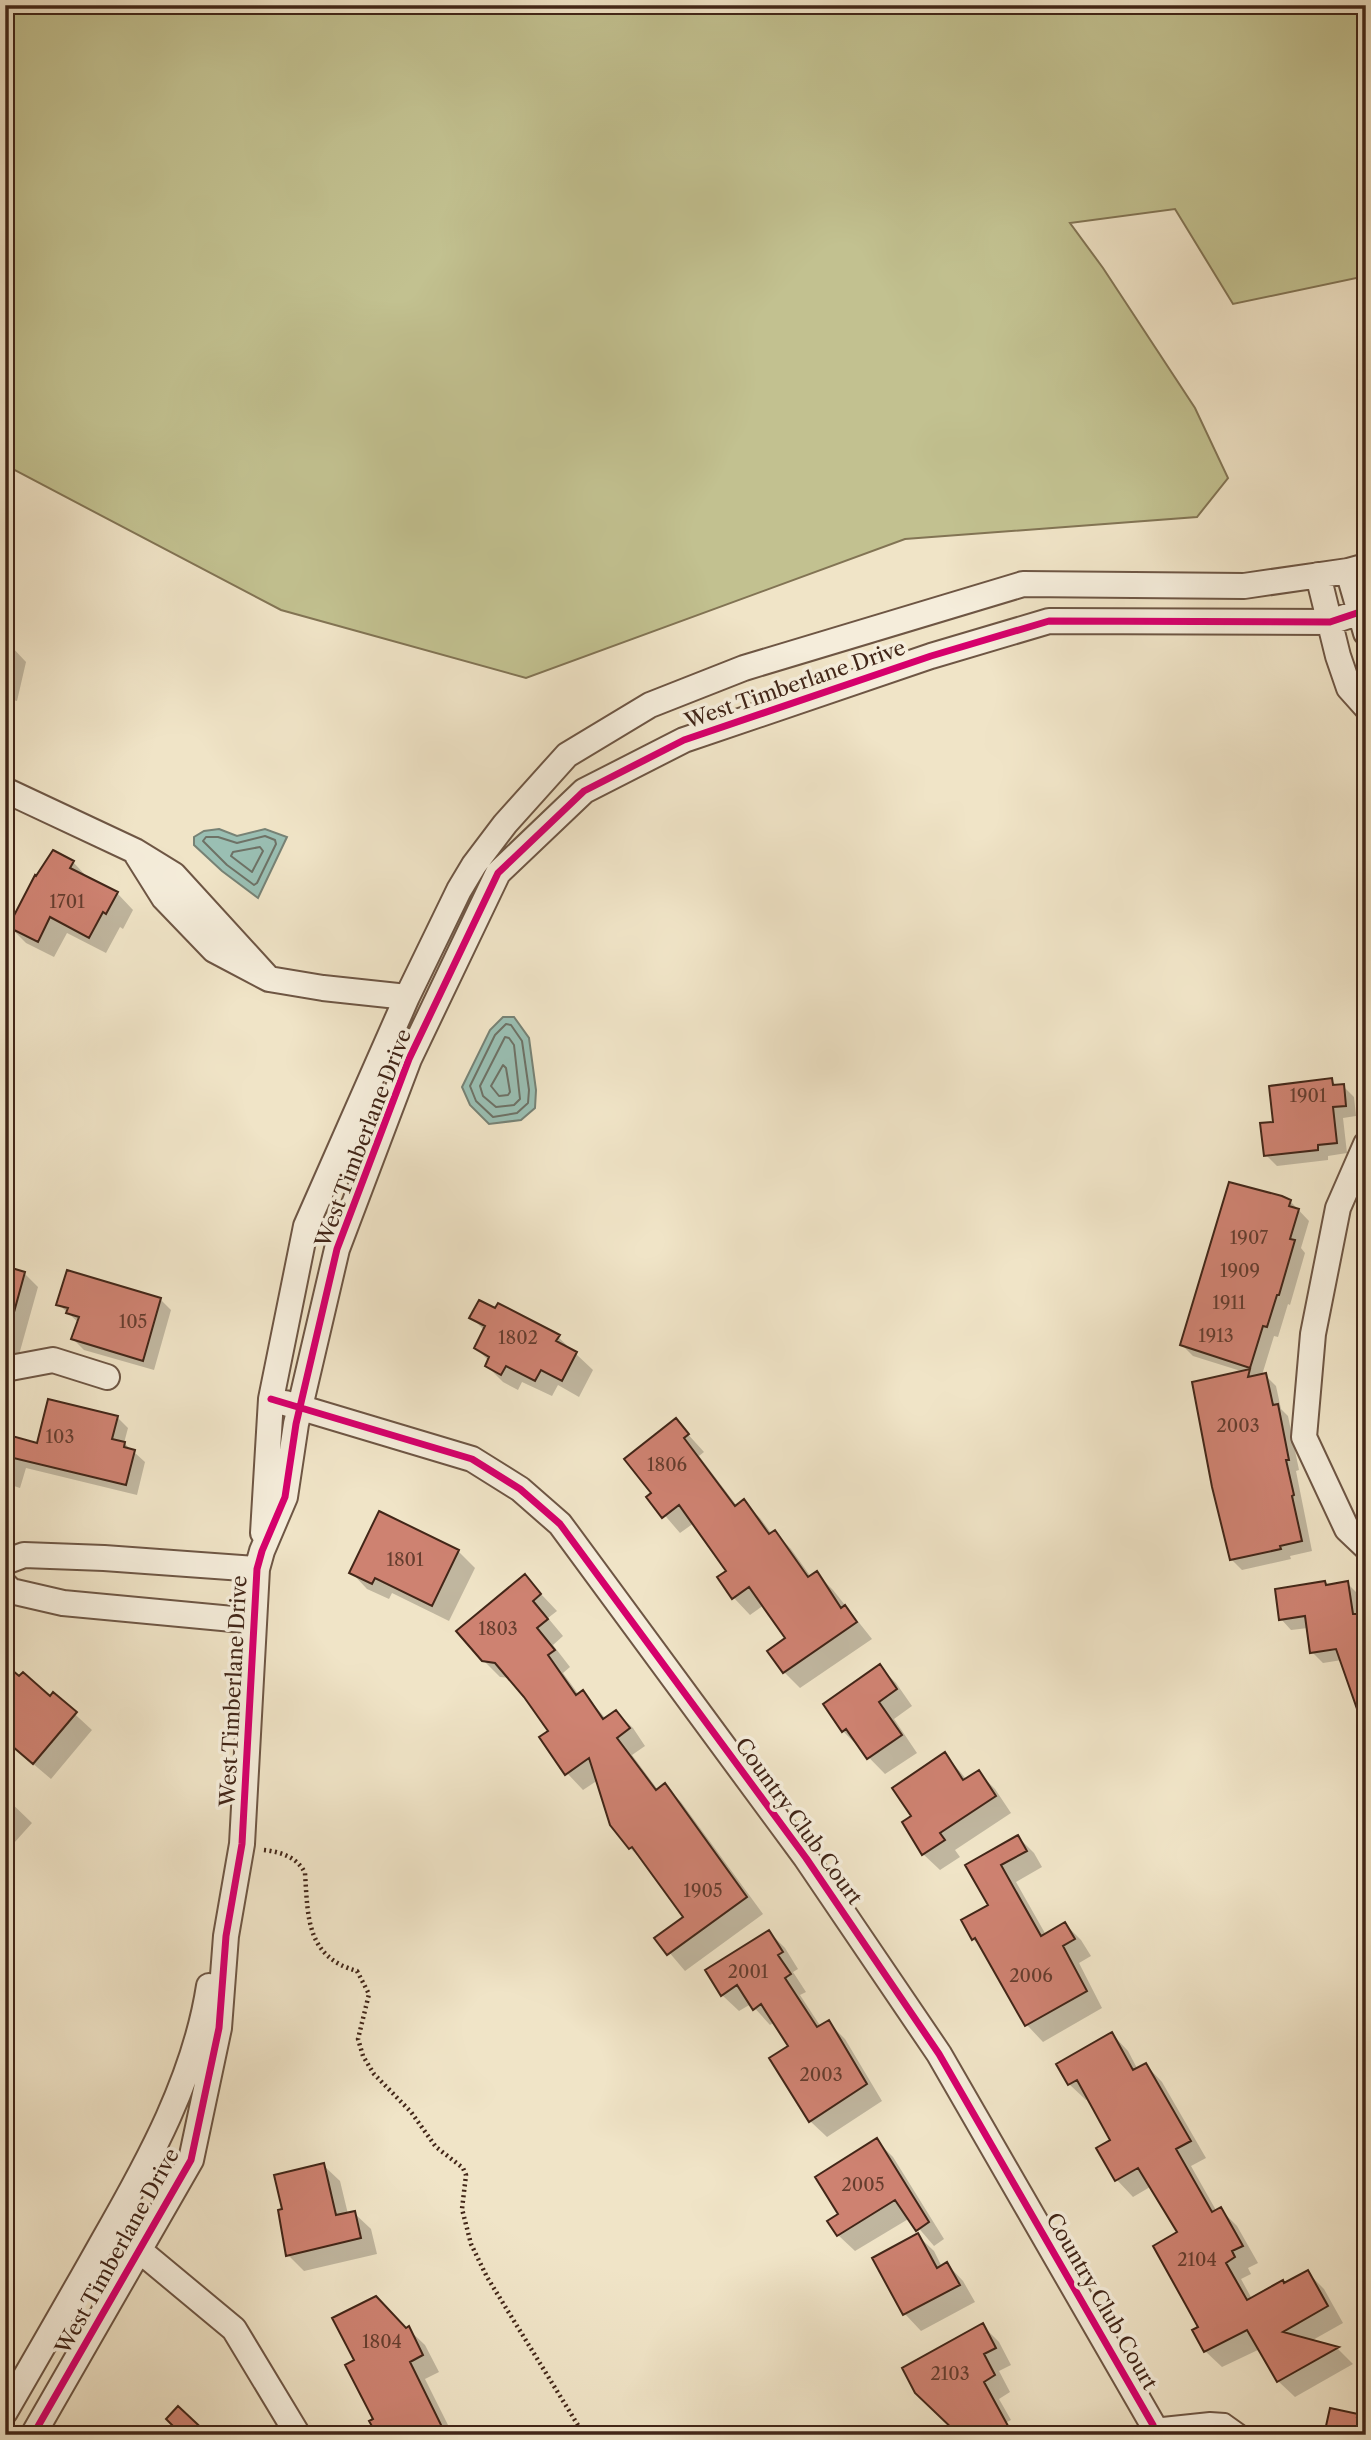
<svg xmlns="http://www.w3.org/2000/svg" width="1371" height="2440" viewBox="0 0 1371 2440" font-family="'Libre Caslon Text',serif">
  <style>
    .green { fill: #c2c190; stroke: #827454; stroke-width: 2 }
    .water { fill: #9abfb3; stroke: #778275; stroke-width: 2 }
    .shadow { fill: #0003 }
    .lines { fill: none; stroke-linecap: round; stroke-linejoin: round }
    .shore { stroke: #6e7266; stroke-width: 2 }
    .building { fill: #ce8271; stroke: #422618; stroke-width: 2 }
    .service-casing { stroke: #6e5644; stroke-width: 16 }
    .minor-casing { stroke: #6e5644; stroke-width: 28 }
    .path { stroke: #422618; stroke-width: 4.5; stroke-dasharray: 2 3.5; stroke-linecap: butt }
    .service { stroke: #f5eddb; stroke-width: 12 }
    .minor { stroke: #f5eddb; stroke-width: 24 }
    .cycleway-casing { stroke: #f5eddb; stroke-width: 11 }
    .cycleway { stroke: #d6006c; stroke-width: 7 }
    .labels { text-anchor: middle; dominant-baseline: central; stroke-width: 7; stroke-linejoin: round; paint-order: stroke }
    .number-label { font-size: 18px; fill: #653d2e }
    .street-label { font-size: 21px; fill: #422618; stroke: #f5eddb }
  </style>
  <rect width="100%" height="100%" fill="#f0e4c7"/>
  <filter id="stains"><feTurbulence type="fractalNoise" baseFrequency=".00286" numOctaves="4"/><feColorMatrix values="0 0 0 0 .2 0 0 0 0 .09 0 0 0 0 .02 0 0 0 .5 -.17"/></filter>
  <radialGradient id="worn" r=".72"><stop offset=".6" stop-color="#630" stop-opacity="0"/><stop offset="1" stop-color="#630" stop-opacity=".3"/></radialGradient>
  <path class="green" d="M5 5H1366V276L1233 304 1175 209 1070 223 1103 268 1195 408 1228 478 1197 517 905 539 526 678 281 610 5 465Z"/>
  <path class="water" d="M219 829 237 836 265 829 287 837 258 898 222 871 194 845V837L204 831Z
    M503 1017H514L529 1038 536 1090 535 1108 521 1120 489 1124 470 1105 462 1087 490 1030Z"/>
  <path class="shadow" d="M5 644 10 645 26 662 17 701 5 698Z
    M73 862 89 879 117 893 133 910 123 929 120 927 106 953 67 933 54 957 26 943 10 927Z
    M1331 1080 1338 1087 1343 1086 1354 1097 1356 1116 1343 1118 1347 1153 1328 1156V1160L1277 1166 1266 1155 1275 1123Z
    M1290 1201 1309 1221 1301 1248 1305 1253 1290 1305 1288 1304 1278 1337 1274 1336 1262 1375H1265L1276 1386 1281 1409 1288 1416 1299 1470 1296 1471 1312 1551 1290 1556 1291 1559 1242 1570 1231 1559 1244 1372 1193 1356 1182 1345Z
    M5 1268 24 1273 38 1287 15 1369H5Z
    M160 1299 171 1310 154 1370 84 1350 73 1339 79 1323 58 1304Z
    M471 1317 558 1337 593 1370 579 1397 558 1385 552 1396 522 1382 518 1390 503 1382 487 1366 489 1361 476 1348 485 1331Z
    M5 1413 13 1421 9 1437 38 1445 117 1417 128 1428 124 1443 145 1462 137 1495 26 1468 20 1488 5 1483Z
    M676 1421 704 1452 699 1456 737 1506 744 1502 760 1518 772 1534 775 1532 791 1549 811 1577 816 1573 833 1590 872 1639 800 1688 784 1672 788 1639 764 1605 750 1615 734 1598 719 1578 728 1572 694 1523 680 1533 649 1497 653 1494Z
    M458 1551 475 1568 449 1621 392 1593 389 1599 367 1589 351 1572Z
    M525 1577 557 1611 548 1618 563 1636 553 1645 570 1667 563 1673 579 1695 583 1692 606 1719 616 1712 633 1728 645 1746 632 1755 658 1790 665 1786 681 1802 763 1914 685 1971 657 1938 685 1917 646 1864 630 1848 598 1780 583 1790 567 1773 550 1731 510 1678 500 1677 483 1660Z
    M1325 1583 1327 1586 1347 1583 1358 1594 1362 1618 1342 1660 1323 1663 1312 1652 1308 1628 1291 1630 1281 1619Z
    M880 1667 896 1683 912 1706 894 1719 917 1753 885 1774 843 1731Z
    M19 1678 51 1698 53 1694 92 1730 51 1779 5 1740Z
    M945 1754 967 1780 978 1772 995 1789 1011 1813 955 1850 960 1857 940 1870 923 1854 913 1817Z
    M5 1797 32 1823 5 1853Z
    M1018 1837 1034 1853 1042 1867 1016 1882 1046 1935 1065 1924 1081 1940 1091 1956 1079 1963 1102 2008 1043 2042 1027 2025 983 1949 973 1939 990 1906 968 1865Z
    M769 1932 785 1948 798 1969 793 1972 806 1992 800 1995 821 2027 828 2022 845 2039 882 2101 827 2137 810 2121 791 2046 775 2022 770 2025 751 2004 739 2011 722 1995Z
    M1112 2034 1128 2051 1138 2070 1146 2065 1162 2082 1206 2158 1191 2166 1217 2212 1221 2210 1237 2226 1258 2263 1248 2268 1251 2274 1241 2279 1252 2299 1307 2272 1324 2289 1343 2323 1311 2341 1338 2349 1353 2364 1295 2397 1278 2381 1260 2349 1222 2367 1205 2351 1179 2233 1150 2187 1133 2197 1117 2180 1098 2149 1113 2140 1089 2098 1086 2100 1069 2084Z
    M877 2141 893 2157 944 2239 934 2246 910 2218 855 2251 838 2235 841 2215Z
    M323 2165 340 2181 348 2214 354 2213 371 2229 377 2254 304 2271 288 2255Z
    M917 2235 934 2251 942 2267 947 2264 963 2281 975 2302 921 2331 905 2314 874 2259Z
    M982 2325 999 2342 1011 2365 999 2371 1010 2392 999 2399 1011 2420 981 2435Z
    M408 2329 425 2345 439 2372 425 2379 453 2435H375L374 2432 376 2431 375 2420Z"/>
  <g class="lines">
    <path class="shore" d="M265 836 275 840 276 844 257 883 254 885 227 865 203 841 206 837H218L237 843Z
      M260 847 263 851 252 872 231 856 233 852Z
      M506 1024 511 1025 522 1041 529 1090 528 1103 517 1113 493 1117 476 1101 470 1086 495 1035Z
      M505 1037 509 1038 514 1045 520 1099 514 1105 496 1107 483 1096 480 1086Z
      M503 1065 506 1068 510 1092 508 1095 499 1096 491 1086Z"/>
  </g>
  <path class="building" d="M53 850 74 861 70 868 118 892 106 914 103 912 89 938 50 917 38 942 8 927 35 875 36 876Z
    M1332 1078 1333 1085 1344 1084 1346 1106 1333 1107 1337 1143 1318 1145V1150L1264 1156 1260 1123 1273 1122 1269 1086Z
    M1229 1182 1282 1196 1291 1200 1289 1206 1299 1209 1290 1239 1295 1240 1279 1295H1277L1267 1327 1263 1326 1250 1368 1180 1345Z
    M5 1266 25 1272 11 1323 5 1322Z
    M67 1270 161 1298 143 1361 71 1339 79 1317 66 1313 68 1308 56 1305Z
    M479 1300 495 1308 498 1303 560 1335 556 1341 577 1352 562 1381 541 1370 535 1381 506 1366 501 1375 485 1366 489 1357 474 1348 485 1326 469 1318Z
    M1250 1369 1248 1377 1266 1373 1273 1405 1278 1404 1289 1460H1286L1294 1495 1292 1496 1302 1541 1280 1546 1281 1549 1230 1560 1212 1487 1192 1382Z
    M48 1399 118 1416 112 1439 125 1442 124 1447 135 1450 126 1485 5 1456V1434L37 1443Z
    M676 1418 689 1434 684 1438 735 1506 744 1499 769 1534 775 1530 808 1577 817 1571 841 1608 845 1605 857 1622 783 1673 767 1651 785 1638 749 1587 732 1599 717 1577 726 1571 679 1505 662 1518 646 1497 651 1493 624 1459Z
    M379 1511 459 1550 432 1606 375 1578 372 1584 349 1573Z
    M525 1574 541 1594 533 1601 548 1619 537 1628 555 1650 548 1655 576 1695 583 1690 603 1719 616 1710 630 1728 617 1738 656 1790 665 1783 747 1897 667 1955 654 1938 683 1917 632 1847 629 1849 610 1825 589 1758 565 1775 539 1737 548 1731 524 1697 495 1663 482 1661 456 1631Z
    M1325 1581 1326 1585 1348 1581 1353 1614H1357V1617L1366 1616V1725L1363 1726 1336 1649 1310 1653 1305 1616 1279 1620 1275 1589Z
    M5 1664 19 1676 23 1672 50 1696 53 1692 77 1712 33 1764 5 1740Z
    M880 1664 897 1689 879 1702 902 1735 867 1759 846 1729 842 1732 823 1704Z
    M945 1752 963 1780 979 1770 996 1796 940 1833 945 1840 922 1855 902 1822 911 1816 892 1788Z
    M1018 1835 1027 1851 1001 1865 1041 1936 1065 1922 1075 1939 1063 1946 1087 1991 1025 2026 975 1938 972 1940 961 1920 988 1905 965 1865Z
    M769 1930 783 1952 778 1955 791 1974 785 1978 817 2027 829 2020 867 2084 809 2122 769 2058 788 2046 761 2004 753 2010 737 1985 721 1996 705 1970Z
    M1112 2032 1133 2070 1146 2063 1191 2141 1176 2149 1212 2212 1221 2207 1243 2246 1232 2251 1235 2257 1226 2263 1247 2300 1283 2280 1284 2283 1308 2270 1328 2306 1283 2332 1339 2347 1277 2382 1247 2330 1204 2352 1192 2330 1198 2327 1153 2246 1177 2232 1138 2168 1115 2181 1096 2148 1110 2140 1077 2080 1068 2085 1056 2064Z
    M877 2138 929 2222 916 2231 895 2200 837 2236 827 2221 838 2214 815 2177Z
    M324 2163 336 2215 355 2211 361 2238 286 2256 278 2210 282 2209 274 2175Z
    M918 2233 937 2268 947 2262 960 2285 903 2315 872 2258Z
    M376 2296 406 2328 409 2326 423 2355 410 2362 446 2435H377L369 2421 373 2419 345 2365 354 2360 332 2318Z
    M983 2323 996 2348 984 2354 995 2375 984 2382 1013 2435H959L915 2393 902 2368Z
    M178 2406 209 2435H182L166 2419Z
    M1330 2408 1358 2414 1357 2417 1366 2419V2435H1324Z"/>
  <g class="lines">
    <g class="service-casing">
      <path id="service" d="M1151 2428 1153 2425 1210 2419 1225 2420 1246 2435"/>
    </g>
    <g class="minor-casing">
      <path id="minor" d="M1348 571 1366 633
        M1318 575 1338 656 1349 688 1366 707
        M5 790 135 851 174 875 269 979
        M137 855 164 898 214 950 269 979 323 988 407 997
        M1366 1144 1338 1208 1313 1334 1304 1437 1347 1529 1366 1547
        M5 1369 53 1360 107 1377
        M285 1403 472 1459 520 1489 560 1524 806 1858 939 2054 1153 2425
        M263 1533 271 1399 306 1226 407 997 459 890 474 865 505 824 567 755 650 705 744 668 1023 584 1244 586 1348 571 1366 566
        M5 1562 24 1555 104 1558 257 1569
        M5 1585 11 1591 63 1603 254 1621
        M125 2244 139 2250 234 2329 298 2435
        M5 2412C38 2355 71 2298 103 2241 149 2161 195 2077 209 1986
        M33 2435 191 2160 219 2028 226 1936 242 1844 257 1569 262 1551 285 1497 296 1424 337 1249 409 1059 498 873 584 791 684 740 931 656 1049 621 1330 622 1366 610"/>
    </g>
    <path class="path" d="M264 1850C281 1852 297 1857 305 1873 308 1917 306 1957 357 1971L369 1994 358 2039 363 2056 374 2074 411 2112 436 2147 463 2168 466 2175 462 2209 471 2244 487 2277 584 2435"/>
    <use href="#service" class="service"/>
    <use href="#minor" class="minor"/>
    <g class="cycleway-casing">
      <path id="cycleway" d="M271 1399 472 1459 520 1489 560 1524 806 1858 939 2054 1153 2425
        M33 2435 191 2160 219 2028 226 1936 242 1844 257 1569 262 1551 285 1497 296 1424 337 1249 409 1059 498 873 584 791 684 740 931 656 1049 621 1330 622 1366 610"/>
    </g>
    <use href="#cycleway" class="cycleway"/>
  </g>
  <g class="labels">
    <g class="number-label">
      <text x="67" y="902">1701</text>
      <text x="1308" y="1096">1901</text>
      <text x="1249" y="1238">1907</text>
      <text x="1240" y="1271">1909</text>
      <text x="1229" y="1303">1911</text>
      <text x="133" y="1322">105</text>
      <text x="1216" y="1336">1913</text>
      <text x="518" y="1338">1802</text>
      <text x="1238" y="1426">2003</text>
      <text x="60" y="1437">103</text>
      <text x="667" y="1465">1806</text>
      <text x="405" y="1560">1801</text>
      <text x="498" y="1629">1803</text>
      <text x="703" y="1891">1905</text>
      <text x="748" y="1972">2001</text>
      <text x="1031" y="1976">2006</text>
      <text x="821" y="2075">2003</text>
      <text x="863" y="2185">2005</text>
      <text x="1197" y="2260">2104</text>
      <text x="382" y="2342">1804</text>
      <text x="950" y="2374">2103</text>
    </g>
    <g class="street-label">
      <text transform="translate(795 684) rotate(-19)">West Timberlane Drive</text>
      <text transform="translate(363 1138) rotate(-69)">West Timberlane Drive</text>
      <text transform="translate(233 1691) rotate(-87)">West Timberlane Drive</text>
      <text transform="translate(799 1821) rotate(54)">Country Club Court</text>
      <text transform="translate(117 2251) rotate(-61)">West Timberlane Drive</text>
      <text transform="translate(1102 2301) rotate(60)">Country Club Court</text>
    </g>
  </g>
  <rect width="1371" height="2440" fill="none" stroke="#f0e4c7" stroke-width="28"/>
  <rect x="7" y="7" width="1357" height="2426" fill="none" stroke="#422618" stroke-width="3.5"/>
  <rect x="14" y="14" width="1343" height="2412" fill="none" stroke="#422618" stroke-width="2"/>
  <rect width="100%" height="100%" filter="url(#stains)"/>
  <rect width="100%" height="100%" fill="url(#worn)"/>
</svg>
